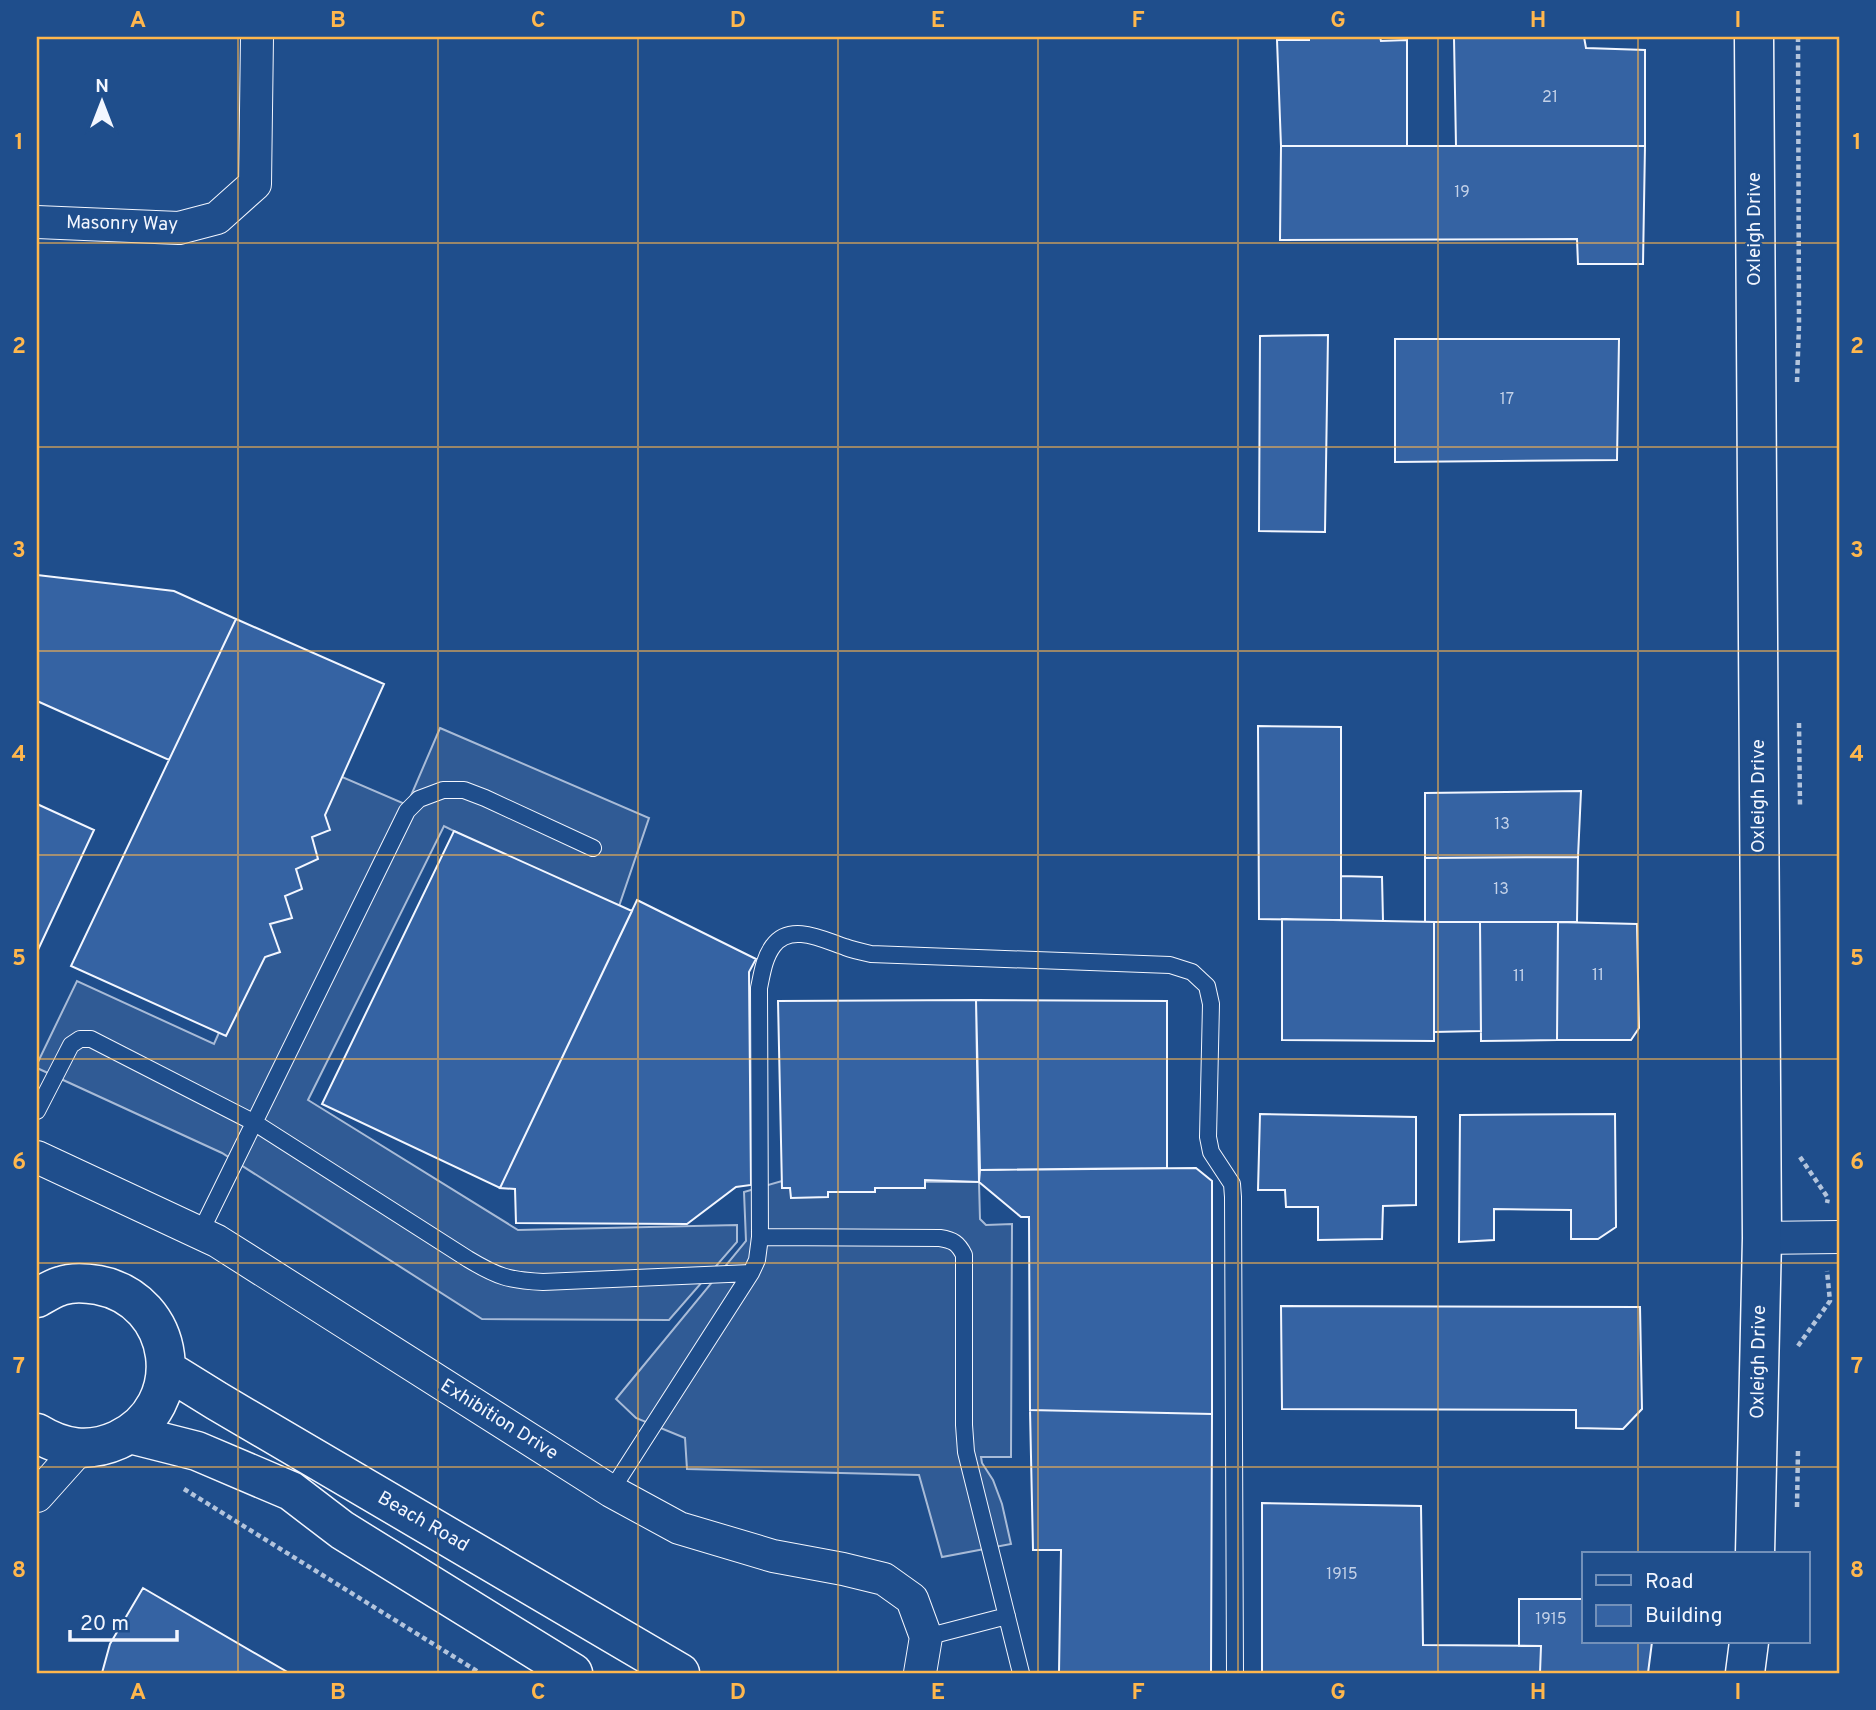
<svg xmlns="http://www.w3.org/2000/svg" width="1876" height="1710" viewBox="0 0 1876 1710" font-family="Overpass,sans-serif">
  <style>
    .parking { fill: #305b95; stroke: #a8bbd7; stroke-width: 2 }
    .building { fill: #3563a3; stroke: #f2f6ff; stroke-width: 2 }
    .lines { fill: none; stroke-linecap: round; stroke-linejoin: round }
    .service-casing { stroke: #f2f6ff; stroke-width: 18 }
    .minor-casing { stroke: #f2f6ff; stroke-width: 34 }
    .tertiary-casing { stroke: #f2f6ff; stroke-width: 41 }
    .secondary-casing { stroke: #f2f6ff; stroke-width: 41 }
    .path { stroke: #b3c4dc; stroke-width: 4.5; stroke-dasharray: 5 3.5; stroke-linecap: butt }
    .service { stroke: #1f4e8c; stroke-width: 16 }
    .minor { stroke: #1f4e8c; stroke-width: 32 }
    .tertiary { stroke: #1f4e8c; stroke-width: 38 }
    .secondary { stroke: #1f4e8c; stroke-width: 38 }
    .grid { fill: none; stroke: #ffb74d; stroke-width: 2; stroke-opacity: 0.55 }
    .labels { text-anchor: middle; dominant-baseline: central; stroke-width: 5; stroke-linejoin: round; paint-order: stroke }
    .number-label { font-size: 16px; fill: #c3d1e8 }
    .street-label { font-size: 19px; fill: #f2f6ff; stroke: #1f4e8c }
    .neatline { fill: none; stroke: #ffb74d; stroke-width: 2.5 }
    .grid-label { font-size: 23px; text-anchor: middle; font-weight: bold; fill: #ffb74d }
  </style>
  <rect width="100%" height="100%" fill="#1f4e8c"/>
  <path class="parking" d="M440 728 649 818 617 912 444 826 308 1100 518 1230 737 1225V1242L669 1320 482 1319 222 1153 37 1068V1064L77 981 214 1044 333 773 407 805Z
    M782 1181 979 1182 980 1219 986 1225 1012 1224 1011 1457H981L982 1463 993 1480 1002 1504 1011 1544 942 1557 919 1475 687 1469 685 1438 636 1418 616 1399 746 1241 744 1192Z"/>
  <path class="building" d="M1309 37H1380L1381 41 1407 40V146H1281L1277 40H1309Z
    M1488 37H1584L1586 48 1645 50V146H1456L1454 38Z
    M1281 146H1645L1643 264H1578L1577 239 1280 240Z
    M1328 335 1325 532 1259 531 1260 336Z
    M1395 339H1619L1617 460 1395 462Z
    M37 575 174 591 236 619 169 760 37 701Z
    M236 619 384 684 325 815 330 830 312 837 318 859 296 869 302 889 285 896 292 918 270 924 280 952 265 957 226 1036 71 966Z
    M1258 726 1341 727V920L1259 919Z
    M1581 791 1578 857 1425 858V793Z
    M37 804 94 830 37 952Z
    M454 831 632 911 500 1188 322 1104Z
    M1578 857 1577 922H1425V858Z
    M1341 876 1382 877 1383 921 1341 920Z
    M637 900 756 959 749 972 751 1185 736 1187 687 1224 516 1223 515 1189 500 1188Z
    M1282 919 1434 922V1041L1282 1040Z
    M1434 922H1480L1481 1031 1434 1032Z
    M1480 922H1558L1557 1040 1481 1041Z
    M1558 922 1637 924 1639 1028 1631 1040H1557Z
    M976 1000 1167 1001V1168L980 1170Z
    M976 1000 979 1182 925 1180V1188H875V1192H828V1197L791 1198 790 1188H782L778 1001Z
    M1260 1114 1416 1117V1205L1383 1206 1382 1239 1318 1240V1207H1286L1285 1190H1258Z
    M1615 1114 1616 1227 1598 1239H1571V1210L1494 1209V1240L1459 1242 1460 1115Z
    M1196 1168 1212 1181V1414L1030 1410 1029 1217H1021L979 1182 980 1170Z
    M1281 1306 1640 1307 1642 1409 1623 1429 1576 1428V1410L1282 1409Z
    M1030 1410 1212 1414 1211 1673H1059L1061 1550H1033Z
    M1262 1503 1421 1506 1423 1645 1541 1646 1540 1673H1262Z
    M143 1588 289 1673H102L110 1644Z
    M1519 1599H1584V1642H1652L1648 1673H1540L1541 1646H1519Z"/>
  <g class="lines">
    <g class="service-casing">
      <path id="service" d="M37 1111 71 1045 80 1039H91L255 1123 468 1259C498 1277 508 1280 543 1282L751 1273
        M200 1233 407 811 419 799 443 790H464L485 798 593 848
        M760 1237 940 1238C953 1240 958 1243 964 1255V1425L966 1452 1021 1673
        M611 1491 751 1273 757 1260 760 1237 759 988C762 974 764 958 773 946 790 922 824 940 845 947 853 950 862 952 871 954L1170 965 1192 972 1207 986 1211 1004 1208 1137 1211 1152 1232 1184 1233 1197 1235 1673
        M926 1637 1007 1616"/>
    </g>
    <g class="minor-casing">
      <path id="minor" d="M37 222 179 228 217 218 255 184 257 37
        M37 1157 217 1241 611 1491 679 1528 773 1556 843 1569 884 1579 912 1599 926 1637 920 1673
        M1762 1238 1839 1237
        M37 1496 80 1448"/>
    </g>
    <g class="tertiary-casing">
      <path id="tertiary" d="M1754 37 1762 1238 1755 1554
        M1745 1673 1749 1642"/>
    </g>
    <g class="secondary-casing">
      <path id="secondary" d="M37 1298C44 1294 53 1288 61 1286 72 1282 86 1283 98 1285 177 1300 191 1406 118 1440 89 1453 63 1449 37 1433
        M167 1370 217 1401 680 1673
        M130 1434 197 1451 291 1491 342 1530 573 1673"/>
    </g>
    <path class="path" d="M1797 382 1799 325 1798 37
      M1799 723 1800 806
      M1800 1157 1828 1198 1827 1203
      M1798 1346 1830 1301 1827 1271
      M184 1489 480 1673
      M1797 1507 1798 1450"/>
    <use href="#service" class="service"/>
    <use href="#minor" class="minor"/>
    <use href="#tertiary" class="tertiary"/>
    <use href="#secondary" class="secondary"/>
  </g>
  <path class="grid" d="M238 37V1673M438 37V1673M638 37V1673M838 37V1673M1038 37V1673M1238 37V1673M1438 37V1673M1638 37V1554M37 243H1839M37 447H1839M37 651H1839M37 855H1839M37 1059H1839M37 1263H1839M37 1467H1839M1638 1642V1673"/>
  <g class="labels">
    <g class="number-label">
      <text x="1550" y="98">21</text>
      <text x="1462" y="193">19</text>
      <text x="1507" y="400">17</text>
      <text x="1502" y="825">13</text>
      <text x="1501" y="890">13</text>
      <text x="1598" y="976">11</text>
      <text x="1519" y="977">11</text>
      <text x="1342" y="1575">1915</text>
      <text x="1551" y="1620">1915</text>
    </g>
    <g class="street-label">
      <text transform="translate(122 224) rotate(1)">Masonry Way</text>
      <text transform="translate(1755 229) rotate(-90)">Oxleigh Drive</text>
      <text transform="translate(1759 796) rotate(-90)">Oxleigh Drive</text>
      <text transform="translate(1759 1362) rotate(-89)">Oxleigh Drive</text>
      <text transform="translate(499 1420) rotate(32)">Exhibition Drive</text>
      <text transform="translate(423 1522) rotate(30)">Beach Road</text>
    </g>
  </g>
  <rect width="1876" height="1710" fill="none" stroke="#1f4e8c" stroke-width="77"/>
  <rect x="1582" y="1552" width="228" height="91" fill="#1f4e8c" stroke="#7391ba" stroke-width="2"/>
  <rect x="1596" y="1575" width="35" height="10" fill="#1f4e8c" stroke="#7391ba" stroke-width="2"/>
  <text x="1645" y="1588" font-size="21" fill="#f2f6ff">Road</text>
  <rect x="1596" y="1605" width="35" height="21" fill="#3563a3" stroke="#7391ba" stroke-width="2"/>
  <text x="1645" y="1622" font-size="21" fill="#f2f6ff">Building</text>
  <g transform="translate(102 102)" stroke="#1f4e8c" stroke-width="5" paint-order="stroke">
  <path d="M0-5L12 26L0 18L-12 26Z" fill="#f2f6ff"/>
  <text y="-10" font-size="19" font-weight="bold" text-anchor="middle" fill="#f2f6ff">N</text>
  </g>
  <path d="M70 1630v10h107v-10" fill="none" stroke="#f2f6ff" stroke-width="3.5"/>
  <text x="80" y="1630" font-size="21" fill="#f2f6ff" stroke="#1f4e8c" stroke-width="5" paint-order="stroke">20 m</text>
  <rect x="38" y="38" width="1800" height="1634" class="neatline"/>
  <g class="grid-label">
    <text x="138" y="27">A</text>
    <text x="338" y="27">B</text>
    <text x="538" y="27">C</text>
    <text x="738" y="27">D</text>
    <text x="938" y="27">E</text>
    <text x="1138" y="27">F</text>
    <text x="1338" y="27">G</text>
    <text x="1538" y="27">H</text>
    <text x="1738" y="27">I</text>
    <text x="19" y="149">1</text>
    <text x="1857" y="149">1</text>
    <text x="19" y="353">2</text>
    <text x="1857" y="353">2</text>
    <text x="19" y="557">3</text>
    <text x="1857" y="557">3</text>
    <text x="19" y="761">4</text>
    <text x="1857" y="761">4</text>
    <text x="19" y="965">5</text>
    <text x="1857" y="965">5</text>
    <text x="19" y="1169">6</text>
    <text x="1857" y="1169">6</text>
    <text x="19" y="1373">7</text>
    <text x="1857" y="1373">7</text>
    <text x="19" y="1577">8</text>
    <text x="1857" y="1577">8</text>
    <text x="138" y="1699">A</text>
    <text x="338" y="1699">B</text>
    <text x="538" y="1699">C</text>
    <text x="738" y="1699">D</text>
    <text x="938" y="1699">E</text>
    <text x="1138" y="1699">F</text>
    <text x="1338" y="1699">G</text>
    <text x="1538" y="1699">H</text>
    <text x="1738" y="1699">I</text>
  </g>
</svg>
